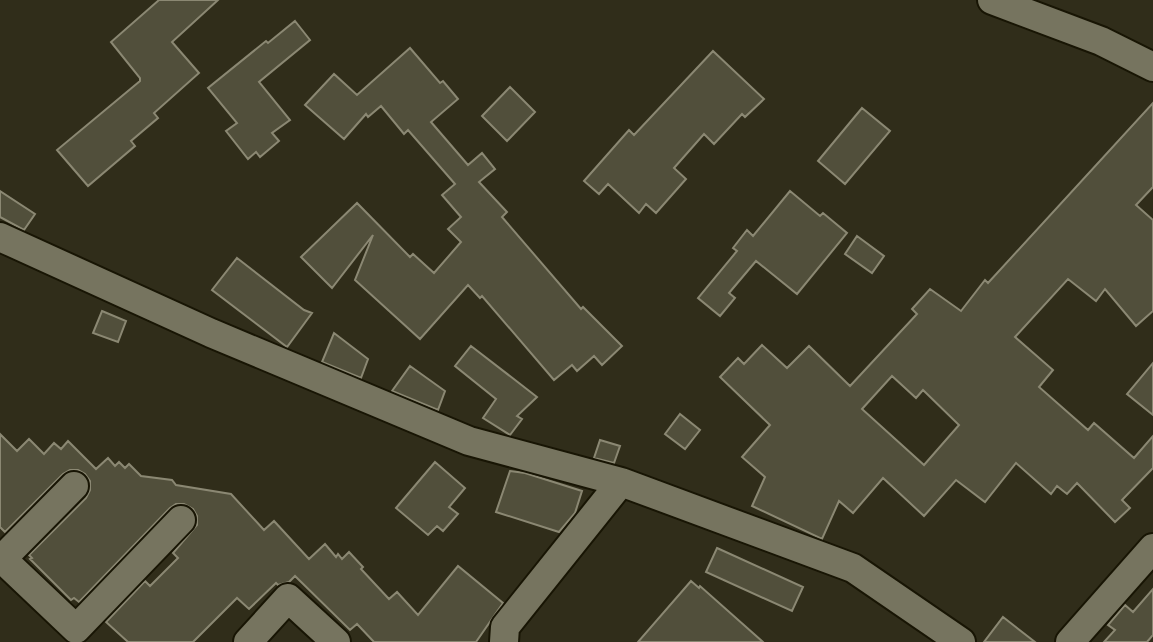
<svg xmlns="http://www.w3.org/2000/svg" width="1153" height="642" viewBox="0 0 1153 642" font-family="Quicksand,sans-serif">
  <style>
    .building { fill: #514f3b; stroke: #8b8873; stroke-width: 2; fill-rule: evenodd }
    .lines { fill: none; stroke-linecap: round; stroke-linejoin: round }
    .minor-casing { stroke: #181504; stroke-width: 32 }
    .minor { stroke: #76745f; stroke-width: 28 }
  </style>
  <rect width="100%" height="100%" fill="#302d1a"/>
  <path class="building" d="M159 0H218L172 42 199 73 154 113 158 118 131 141 135 146 88 186 57 150 140 81V78L111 42Z
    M295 21 310 40 259 82 290 120 272 133 279 141 260 157 256 152 248 159 226 131 237 123 208 88 266 41 268 43Z
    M410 48 440 83 443 81 458 99 431 122 468 165 482 153 495 169 479 182 507 212 502 217 581 309 583 307 622 346 602 365 594 356 577 371 572 365 554 380 482 296 480 298 468 285 420 339 355 280 373 235 332 288 301 257 357 203 410 257 413 254 434 273 461 242 448 229 461 217 442 195 455 184 408 130 404 134 381 106 368 117 366 114 344 139 305 105 334 74 357 95Z
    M713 51 764 99 745 117 742 114 714 144 704 134 674 168 686 179 656 213 646 204 639 213 608 184 599 194 584 181 629 130 634 135Z
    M510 87 535 112 507 141 482 116Z
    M1153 103V187L1136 205 1153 220V311L1136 326 1105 289 1096 301 1068 279 1015 337 1053 370 1039 387 1088 430 1094 423 1134 458 1153 436V468L1122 500 1130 508 1115 522 1077 483 1067 494 1057 486 1051 494 1016 463 985 502 956 480 924 516 883 478 853 513 839 501 822 539 752 506 765 477 742 457 770 425 720 377 738 358 744 364 762 345 787 368 809 346 850 386 917 314 912 309 930 289 961 311 985 280 988 283ZM892 376 916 398 923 390 959 425 924 465 862 409Z
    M862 108 890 131 845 184 818 161Z
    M0 191 35 214 24 230 0 217Z
    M790 191 820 216 823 213 847 233 797 294 756 261 729 293 735 298 720 316 698 298 737 251 733 248 747 230 753 236Z
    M857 236 884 256 872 273 845 254Z
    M237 258 304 310 312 313 287 347 212 290Z
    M102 311 126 321 118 342 93 333Z
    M334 333 368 359 361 378 322 362Z
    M471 346 537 397 517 416 522 419 510 435 483 418 496 399 455 366Z
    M1153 363V415L1127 394Z
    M410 366 445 391 438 410 392 391Z
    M680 414 700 430 685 449 665 434Z
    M0 434 17 451 29 439 44 454 54 443 61 449 68 441 96 469 108 458 115 466 119 462 125 468 129 464 141 476 172 480 176 485 231 494 264 530 274 521 309 559 325 544 336 557 338 554 342 559 349 552 363 567 361 569 389 599 397 592 418 615 458 566 503 603 476 642H374L357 624 350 630 295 576 289 582 278 585 276 583 249 609 237 598 193 642H128L106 622 145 581 150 586 178 558 173 553 197 525V516L193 509 184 504H176L170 508 79 602 74 598 71 600 30 559 32 558 29 555 86 498 90 490V481L85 474 78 470H70L63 474 5 532 0 527Z
    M600 440 620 446 614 463 594 458Z
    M435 462 465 488 449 507 458 514 443 531 437 526 428 535 396 508Z
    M510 471 525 473 582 491 575 513 559 532 496 512Z
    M717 548 803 587 792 611 706 572Z
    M691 581 699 588 700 586 763 642H638Z
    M1153 589V635L1147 642H1104L1115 630 1108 625 1125 605 1133 612Z
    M1003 617 1035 642H984Z"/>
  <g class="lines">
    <g class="minor-casing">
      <path id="minor" d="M992 0 1101 41 1153 67
        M0 237 211 333 469 441 621 482 853 568 961 642
        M0 557 76 629 181 520
        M2 559 74 486
        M248 642 288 598 336 642
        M504 642 505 627 621 482
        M1070 642 1153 548"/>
    </g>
    <use href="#minor" class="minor"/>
  </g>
</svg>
